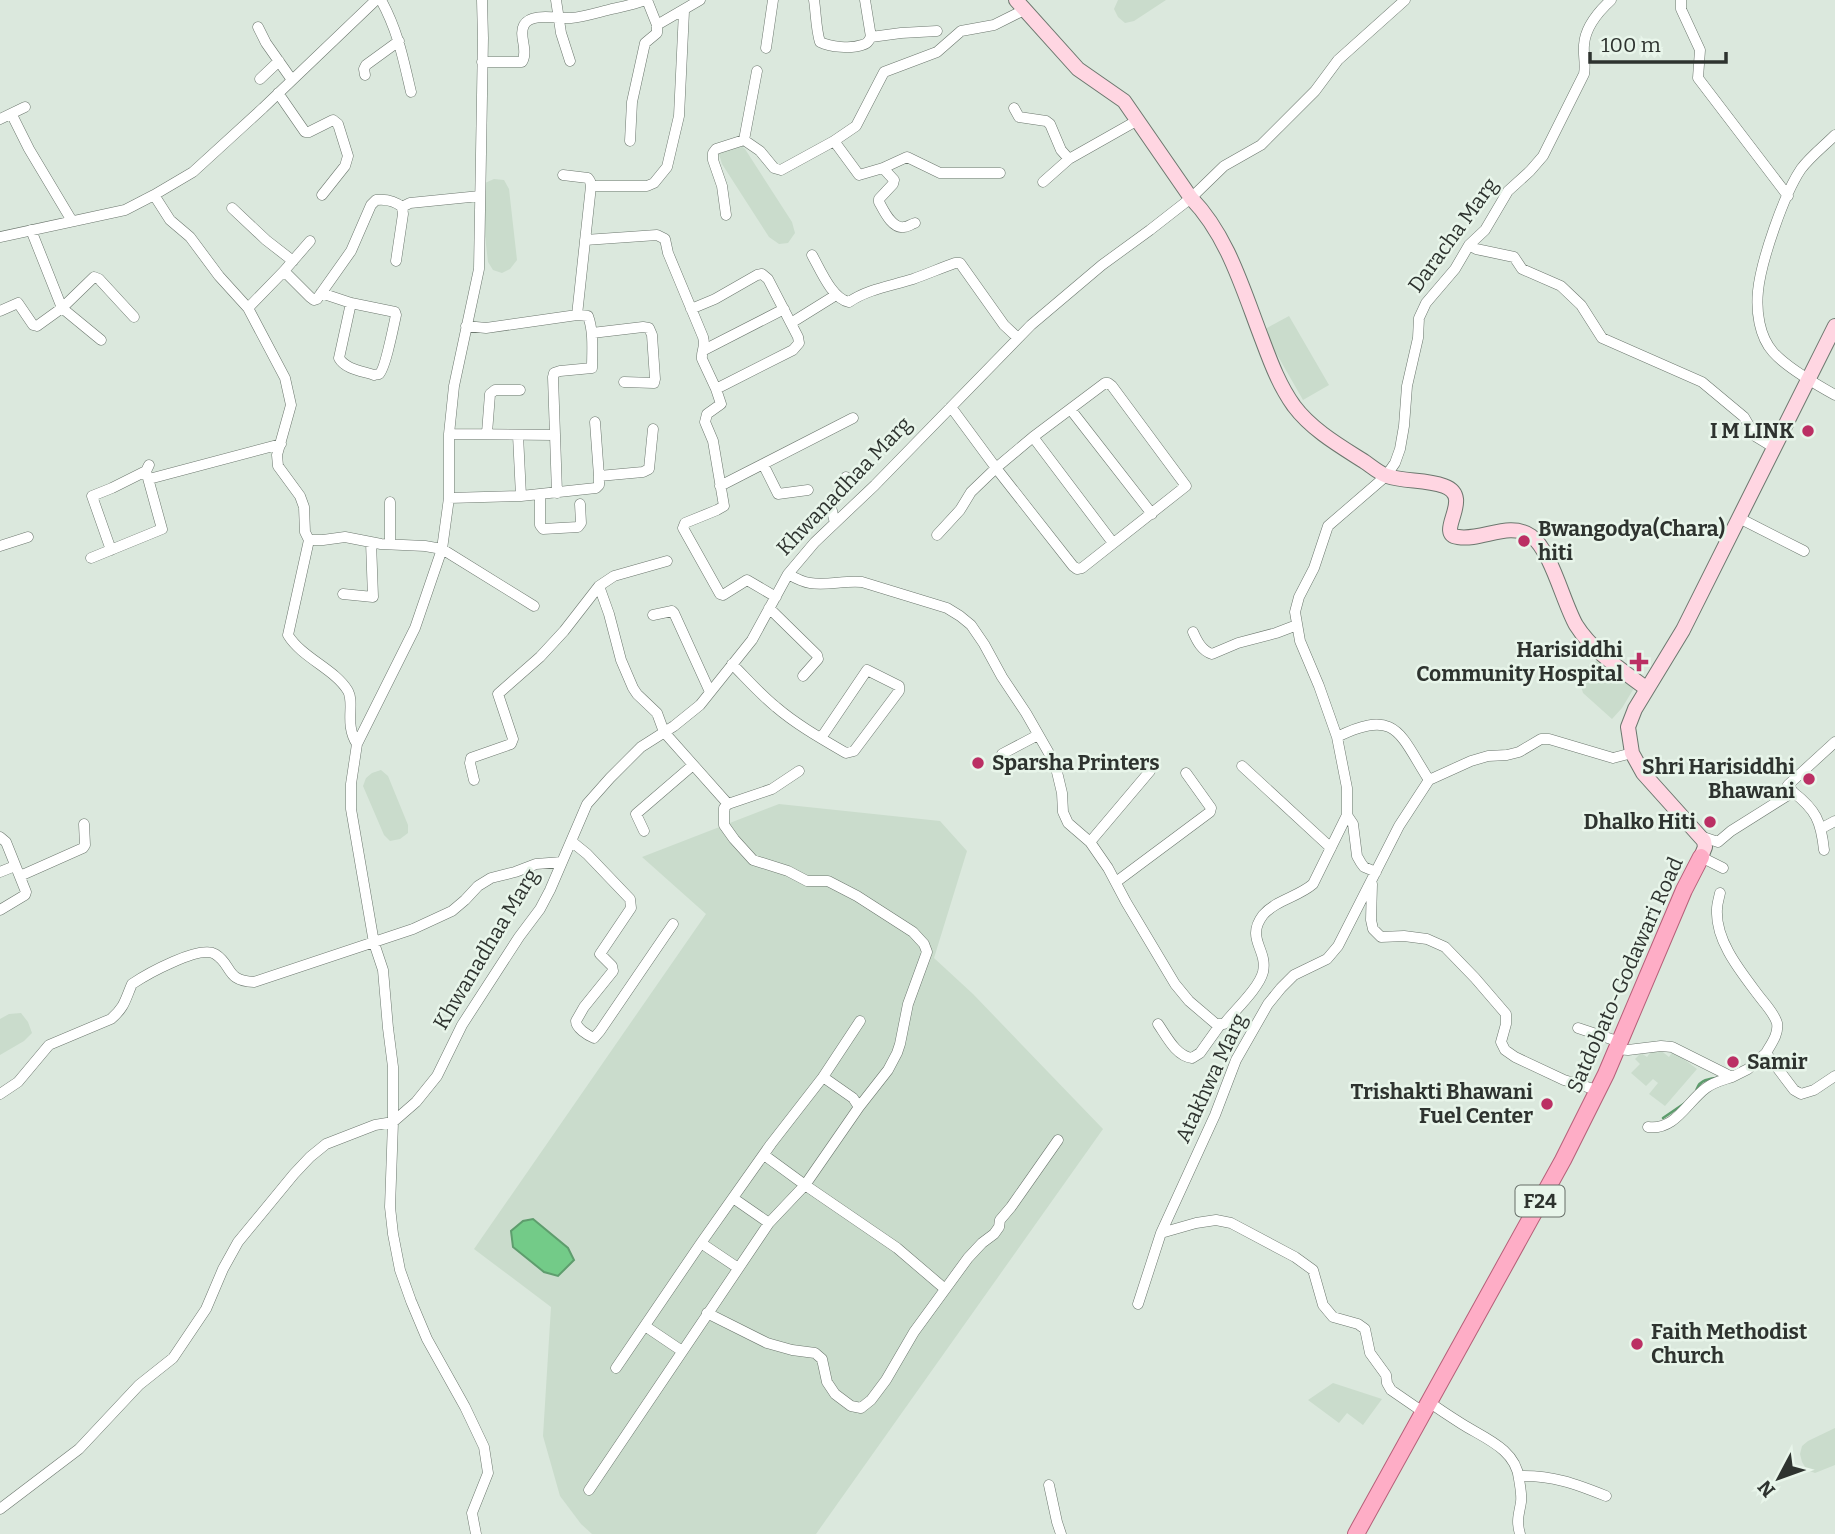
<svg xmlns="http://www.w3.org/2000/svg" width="1835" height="1534" viewBox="0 0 1835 1534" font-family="Bitter,serif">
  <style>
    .built { fill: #cadccc }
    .water { fill: #73cb88; stroke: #5e9d6d; stroke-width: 2 }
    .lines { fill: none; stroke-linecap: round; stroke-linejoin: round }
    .stream { stroke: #5e9d6d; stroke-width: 2.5 }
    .street-casing { stroke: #6c776e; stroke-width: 11 }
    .secondary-casing { stroke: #6c776e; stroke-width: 16 }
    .primary-casing { stroke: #b55f78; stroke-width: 18 }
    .street { stroke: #fff; stroke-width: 10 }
    .secondary { stroke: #ffd6e2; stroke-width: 14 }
    .primary { stroke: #feadc6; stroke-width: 16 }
    .poi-dot { fill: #bb2f64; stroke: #e8f5ea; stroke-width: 2.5 }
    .labels { text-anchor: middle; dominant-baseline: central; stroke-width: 5; stroke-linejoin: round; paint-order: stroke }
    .shield { fill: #e8f5ea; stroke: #666d67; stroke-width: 2 }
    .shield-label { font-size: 19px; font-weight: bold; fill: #2e332f }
    .street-label { font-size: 21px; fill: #2e332f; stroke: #e8f5ea }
    .poi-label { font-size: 21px; font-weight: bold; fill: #2e332f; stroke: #e8f5ea; text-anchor: end }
  </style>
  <rect width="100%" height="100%" fill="#dbe8dd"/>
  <path class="built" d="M1118 0H1166L1134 21 1125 23 1118 17 1114 9Z
    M737 143 745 149 792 222 795 233 788 243 779 244 769 237 722 164 719 154 727 146Z
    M494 179 504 180 509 189 517 260 510 269 502 273 493 270 488 262 480 192 485 183Z
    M1289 316 1329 385 1303 400 1263 330Z
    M1600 658 1611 667 1623 681 1634 688 1622 708 1612 719 1583 693 1578 675Z
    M381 770 388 776 408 825V833L400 839 390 841 384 835 363 786 366 778 372 773Z
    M779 804 940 821 967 851 934 958 973 994 1103 1129 816 1534H592L581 1524 560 1496 543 1436 551 1307 474 1249 706 914 642 857Z
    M21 1013 28 1022 32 1033 24 1041 0 1055V1019L9 1014Z
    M1655 1046 1669 1057 1673 1051 1697 1069 1665 1106 1649 1094 1658 1083 1653 1079 1646 1086 1631 1073 1640 1064 1635 1059 1641 1053 1647 1057Z
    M1333 1383 1382 1399 1363 1425 1347 1413 1339 1423 1308 1400Z
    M1835 1428V1465L1815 1473 1807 1470 1802 1462 1800 1454 1802 1446 1808 1441Z"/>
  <path class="water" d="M533 1219 568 1248 574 1260 558 1276 544 1272 513 1247 511 1231 523 1221Z"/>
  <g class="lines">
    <path class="stream" d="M1696 1093C1697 1081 1707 1079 1716 1078
      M1663 1118 1685 1103"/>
    <g class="street-casing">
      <path id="street" d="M381 0C398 31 403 58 411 92
        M556 0 561 33 570 61
        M647 0 657 25 700 0
        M814 0C816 13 816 30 820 42 830 47 851 49 862 45 867 44 868 42 871 37L865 0
        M1681 0V9L1700 50 1698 78 1788 196
        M258 27 266 43 292 80
        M871 37 901 33 937 31
        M766 48 773 0
        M482 62H522C529 50 518 36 524 25 531 12 559 19 571 18 583 17 596 13 608 10 620 7 633 5 645 0
        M365 75 364 69 366 65 399 41
        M260 79 279 61
        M278 93 305 132H309L333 120 338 124 348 156 345 166 322 195
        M1014 108 1019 117 1046 121 1050 124 1061 150 1069 159
        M12 115 29 149 72 221
        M0 119 25 107
        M1835 135C1824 146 1810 157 1801 169 1784 194 1761 261 1758 291 1756 311 1759 336 1773 352 1786 367 1817 385 1835 395
        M744 140 757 71
        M630 141 632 102 645 43 657 33V25
        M834 141 859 175 883 168 907 157 940 173H1000
        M883 168 894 180 893 184 879 199V202C884 211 892 229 904 227 908 227 911 224 915 223
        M563 175 588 178 590 181 591 186 577 315
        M1043 182 1069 159 1138 120
        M591 186H647L654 183 667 167 679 116 684 11
        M154 195 170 220 190 237 219 276 248 308 285 378 291 405 277 455 278 466 300 496 304 507 305 532 309 540H323L345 537 381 544 425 546 442 549 534 606
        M402 207 410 203 480 196
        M232 208 266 240 293 261
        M726 215 722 186 713 160V153L716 149 744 140 760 151 774 168 781 170 834 141 856 126 884 72 937 52 961 31 994 25 1024 10
        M31 230 62 308 101 340
        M0 237 125 210 154 195 193 172 263 108 376 0
        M585 240 657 235 665 239 668 253 703 337C706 348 701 350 702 359L716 389 721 404 707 414 705 422 713 441 724 506 717 510 685 523 683 528 720 594 723 595 747 580 776 597
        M1469 245 1476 249 1514 257 1522 269 1561 286 1581 305 1602 338 1702 382 1744 417 1755 436 1773 447
        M812 255C820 269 832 299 849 302 868 289 891 286 913 279 927 274 941 268 955 263H960L1004 325 1018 338
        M284 271 310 297 314 300 317 299 351 251 371 205 376 200C385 199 395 201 402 207L403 214 396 261
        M321 293 351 303 395 312 396 315C394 324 385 370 379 374 378 375 376 374 374 375 362 371 345 369 339 358L351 303
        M248 308 284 271 310 241
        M691 309 715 299 757 275 762 274 768 279 798 337 799 343 793 350 716 389
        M0 311 18 303 33 325 37 326 62 308 94 277 99 279 134 317
        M791 323 836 295
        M466 326 486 328 577 315 588 316C594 332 592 352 592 368L560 371 554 373 553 377 557 493
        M592 333 643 327 649 328 652 335 655 379 654 383 624 382
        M704 350 784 309
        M1071 410 1152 514
        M595 422 599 476
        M487 433 490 394 495 390H520
        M449 434 554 435
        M518 435 521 496
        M1033 437 1113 543
        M763 464 778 494 808 490
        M149 479 281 444
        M720 486 853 418
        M540 495V525L543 529 578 527 581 523 580 504
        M449 498 521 496 596 488 599 485V476L643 472 649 469 653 429
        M1739 518 1804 551
        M835 523 831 507 846 477
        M937 535 960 510 971 492 996 468 1033 437 1105 383H1108L1112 386 1186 486 1082 568 1077 569 1073 566 996 468 951 407
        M309 540 288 635C302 658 335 669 348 691 355 704 344 724 357 744
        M390 544V502
        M0 546 28 537
        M111 550 92 496 112 488 146 471
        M91 558 162 529 146 471 149 465
        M788 574C795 578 802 582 810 583 827 586 845 580 862 582L947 608 960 616 971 625 984 644 1002 677 1026 713 1050 755 1057 772 1062 793 1063 812 1068 823 1090 842 1108 868 1126 902 1175 984 1189 1001 1216 1024H1224C1235 1010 1259 988 1263 972 1268 949 1245 939 1263 915 1276 900 1298 897 1313 884L1347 815V788L1337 737 1319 686 1300 641 1295 612 1299 597 1314 568 1328 526 1386 476 1395 463 1400 449 1404 426 1407 386 1418 338 1419 318 1426 303 1455 269 1469 245 1485 230 1508 191 1530 171 1543 156 1584 74C1586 64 1583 55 1584 45 1585 28 1599 11 1611 0
        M599 586 614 576 667 561
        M343 594 373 597 371 542
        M769 608 817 655 818 659 803 676
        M653 615 672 611 674 613 710 692
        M1193 632C1197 641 1202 651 1212 654L1238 643 1276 633 1297 625
        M732 664C746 678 760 694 776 707 797 725 822 739 846 753L854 751 899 691V686L867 670 821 738
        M1337 737C1397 707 1400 735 1429 780
        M1002 754 1038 735
        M1242 766 1331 848
        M474 780 470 763 471 758 511 744 513 739 498 694 540 657 564 631 599 586 609 614 621 660 633 688 637 694 657 713 664 732 728 804 724 808V825L734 839 753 860 788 871 807 881H828L857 896 913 932 924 944 927 952 908 1004 900 1044 897 1053 888 1070 859 1107 853 1098 823 1077
        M1793 792C1816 810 1821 821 1824 850
        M728 804 772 789 799 771
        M1347 815 1353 824 1357 856 1361 863 1364 867 1376 872
        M1822 828 1835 821
        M644 831 636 814 693 765
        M1700 836 1718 842 1731 831 1793 792 1788 785 1835 742
        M0 837 6 842 26 892 25 895 0 910
        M571 841 587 854 630 899 631 908 600 954 612 966 613 971 584 1007 576 1021C576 1028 587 1035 594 1038L600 1031 673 924
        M1090 842 1150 771
        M1701 857 1723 868
        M0 872 15 866
        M20 876 83 848 85 845 84 824
        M1116 882 1210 812 1211 808 1186 773
        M1372 884 1371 920 1373 929 1381 937 1404 936 1427 939 1445 947 1475 978 1506 1014V1024L1501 1042 1505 1050 1515 1057 1564 1080 1597 1090
        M1720 893C1719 898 1717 904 1717 909 1715 941 1741 972 1759 996 1765 1004 1774 1013 1777 1023 1779 1034 1771 1044 1766 1053L1794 1090 1801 1094 1814 1090 1835 1076
        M1158 1024C1167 1037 1176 1056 1192 1058L1200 1053 1220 1025
        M1578 1028 1620 1042
        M1617 1049 1628 1050 1661 1046 1672 1047 1732 1077C1723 1080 1714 1082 1706 1088 1687 1102 1675 1131 1648 1127
        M1732 1077 1748 1069 1766 1053
        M0 1094 18 1082 49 1045 111 1019C125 1007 125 1000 132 984 147 974 199 945 215 954 233 965 225 981 254 982L413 929 452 911 465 900 478 886 491 878 515 872 536 864 562 862
        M393 1122 416 1102 437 1076 462 1025 519 937 540 909 550 890 587 804 610 778 641 747 674 726 700 705 752 640 788 574 815 542 875 485 1031 325 1102 265 1150 230 1191 198 1224 166 1261 145 1315 91 1338 60 1405 0
        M764 1155 805 1185 859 1107
        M733 1198 769 1223
        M1161 1233 1196 1223 1216 1220 1231 1223 1295 1257 1313 1270 1323 1305 1333 1317 1358 1324 1365 1329 1370 1353 1386 1375 1387 1383 1391 1390 1423 1412
        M701 1243 738 1268
        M1138 1304 1161 1233 1215 1115 1236 1060 1268 1004 1281 988 1294 975 1327 959 1338 946 1399 826 1429 780 1471 761 1488 756 1507 755 1519 752 1541 739H1549L1613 758 1632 753
        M707 1313 767 1343 792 1350 815 1353 822 1359 827 1382 835 1394 851 1406 861 1408 871 1400 886 1380 914 1332 968 1258 982 1243 994 1234 999 1227 1000 1220 1011 1207 1058 1140
        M645 1326 682 1351
        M616 1368 701 1243 771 1144 823 1077 860 1021
        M1429 1402C1440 1410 1451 1417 1462 1424 1484 1438 1516 1449 1519 1479 1520 1486 1522 1495 1521 1502 1519 1515 1516 1520 1520 1534
        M1519 1476C1552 1475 1576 1484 1606 1496
        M1049 1485 1057 1522 1061 1534
        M589 1490 769 1223 805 1185 897 1248 945 1289
        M0 1509 79 1449 139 1385 173 1358 206 1309 223 1269 238 1242 294 1174 310 1157 326 1144 375 1125 393 1122
        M476 1534 472 1513 488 1473 484 1447 465 1407 427 1339 411 1301 400 1270 393 1234 390 1207 393 1122V1067L388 1028 383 970 374 943 351 809V784L357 744 415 628 442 549 449 498V434L454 386 479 269 483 38 482 0"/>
    </g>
    <g class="secondary-casing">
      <path id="secondary" d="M1016 0 1078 69 1124 101 1191 198C1228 236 1243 290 1262 339 1271 363 1279 385 1294 406 1312 430 1340 446 1365 462 1371 466 1379 473 1387 476 1405 482 1425 479 1444 486 1475 497 1434 534 1458 537 1482 541 1509 521 1531 536 1551 550 1563 602 1576 625 1593 652 1622 670 1647 689
        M1701 857 1705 847 1704 841 1643 773 1632 753 1628 727 1635 709 1683 630 1835 326"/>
    </g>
    <g class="primary-casing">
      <path id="primary" d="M1356 1534 1563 1160 1606 1074 1684 890 1701 857"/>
    </g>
    <use href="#street" class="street"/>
    <use href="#secondary" class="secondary"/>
    <use href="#primary" class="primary"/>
  </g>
  <g class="poi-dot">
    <circle cx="1808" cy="431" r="7"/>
    <circle cx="1524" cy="541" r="7"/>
    <path d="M1635.5 651.5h7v7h7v7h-7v7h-7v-7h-7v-7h7z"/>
    <circle cx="978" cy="763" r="7"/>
    <circle cx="1809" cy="779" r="7"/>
    <circle cx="1710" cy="822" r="7"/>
    <circle cx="1733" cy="1062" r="7"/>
    <circle cx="1547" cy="1104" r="7"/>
    <circle cx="1637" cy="1344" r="7"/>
  </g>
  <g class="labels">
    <rect class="shield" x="1515.5" y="1185.5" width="49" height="31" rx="5"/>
    <g class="shield-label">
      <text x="1540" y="1201">F24</text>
    </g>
    <g class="street-label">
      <text transform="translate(1453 235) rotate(-54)">Daracha Marg</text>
      <text transform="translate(844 486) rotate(-46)">Khwanadhaa Marg</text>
      <text transform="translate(486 949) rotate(-59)">Khwanadhaa Marg</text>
      <text transform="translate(1625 975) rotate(-66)">Satdobato-Godawari Road</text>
      <text transform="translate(1211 1078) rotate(-65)">Atakhwa Marg</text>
    </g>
    <g class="poi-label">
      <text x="1794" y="431">I M LINK</text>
      <text x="1538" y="529" text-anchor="start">Bwangodya(Chara)<tspan x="1538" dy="24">hiti</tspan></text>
      <text x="1623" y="650">Harisiddhi<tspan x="1623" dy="24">Community Hospital</tspan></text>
      <text x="992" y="763" text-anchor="start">Sparsha Printers</text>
      <text x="1795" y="767">Shri Harisiddhi<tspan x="1795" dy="24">Bhawani</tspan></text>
      <text x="1696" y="822">Dhalko Hiti</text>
      <text x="1747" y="1062" text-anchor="start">Samir</text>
      <text x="1533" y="1092">Trishakti Bhawani<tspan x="1533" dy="24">Fuel Center</tspan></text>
      <text x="1651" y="1332" text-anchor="start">Faith Methodist<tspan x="1651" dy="24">Church</tspan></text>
    </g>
  </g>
  <g transform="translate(1779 1478) rotate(229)" stroke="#e8f5ea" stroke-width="5" paint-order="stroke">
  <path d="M0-5L12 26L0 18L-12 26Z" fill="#2e332f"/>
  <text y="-10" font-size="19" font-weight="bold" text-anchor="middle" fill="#2e332f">N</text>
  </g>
  <path d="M1590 52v10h136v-10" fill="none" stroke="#2e332f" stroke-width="3.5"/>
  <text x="1601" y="52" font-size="21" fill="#2e332f" stroke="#e8f5ea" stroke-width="5" paint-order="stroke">100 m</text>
</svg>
